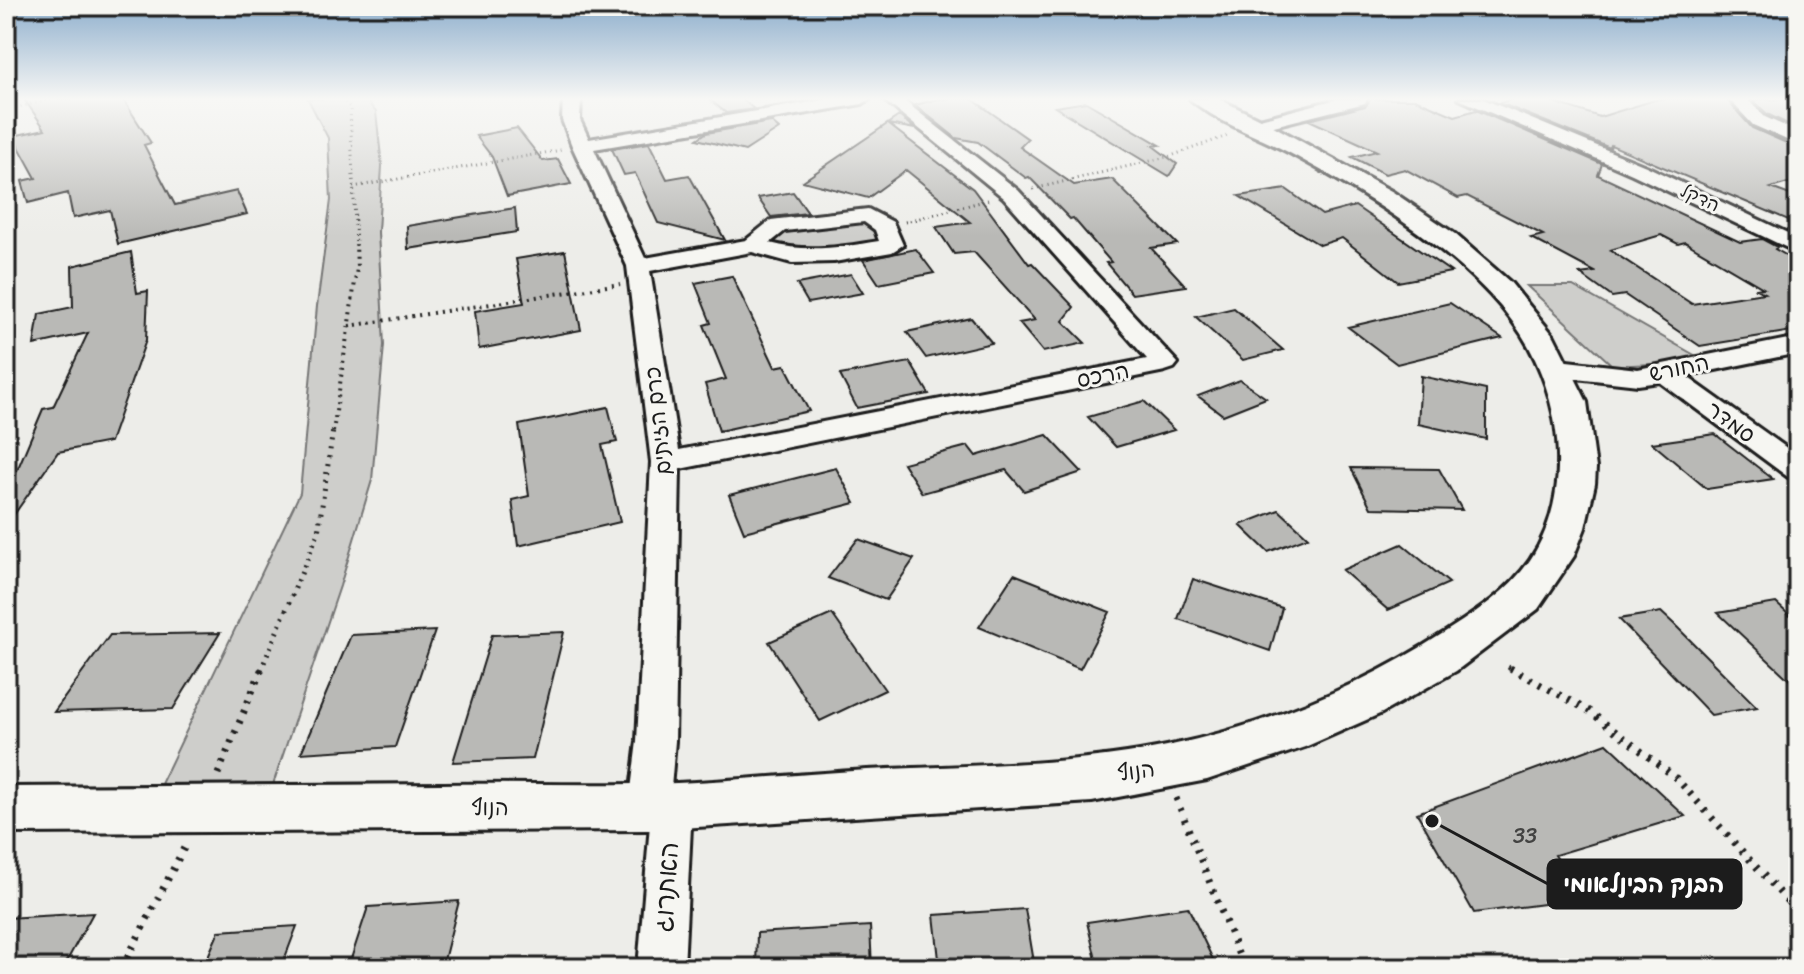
<svg xmlns="http://www.w3.org/2000/svg" width="1804" height="974" viewBox="0 0 1804 974" font-family="Sriracha,'Playpen Sans Hebrew',sans-serif">
  <style>
    .green { fill: #cececb; stroke: #757574; stroke-width: 2 }
    .building { fill: #b9b9b6; stroke: #1c1c1c; stroke-width: 2; fill-rule: evenodd }
    .lines { fill: none; stroke-linecap: round; stroke-linejoin: round }
    .minor-casing { stroke: #1c1c1c; stroke-width: 6 }
    .tertiary-casing { stroke: #1c1c1c; stroke-width: 6 }
    .path-far3 { stroke: #1c1c1c; stroke-width: 3; stroke-dasharray: 1 4; stroke-linecap: butt }
    .path-far2 { stroke: #1c1c1c; stroke-width: 4; stroke-dasharray: 2 5; stroke-linecap: butt }
    .path-far1 { stroke: #1c1c1c; stroke-width: 5; stroke-dasharray: 2 6; stroke-linecap: butt }
    .path { stroke: #1c1c1c; stroke-width: 7; stroke-dasharray: 3 8; stroke-linecap: butt }
    .minor { fill: #f6f6f2; fill-rule: evenodd }
    .tertiary { fill: #f6f6f2; fill-rule: evenodd }
    .labels { text-anchor: middle; dominant-baseline: central; stroke-width: 6; stroke-linejoin: round; paint-order: stroke }
    .far-street-label { font-size: 18px; fill: #1c1c1c; stroke: #f6f6f2 }
    .street-label { font-size: 22px; fill: #1c1c1c; stroke: #f6f6f2 }
    .near-number-label { font-size: 22px; fill: #434342 }
    .near-street-label { font-size: 26px; fill: #1c1c1c; stroke: #f6f6f2 }
    .leader { fill: none; stroke: #1c1c1c; stroke-width: 3 }
    .callout-dot { fill: #1c1c1c; stroke: #f6f6f2; stroke-width: 3 }
    .callout { fill: #1c1c1c; stroke: #1c1c1c; stroke-width: 3 }
    .callout-label { font-size: 24px; text-anchor: middle; font-weight: bold; fill: #fff }
  </style>
  <rect width="100%" height="100%" fill="#edede9"/>
  <filter id="ink" filterUnits="userSpaceOnUse"><feTurbulence type="fractalNoise" baseFrequency=".0125" numOctaves="2"/><feDisplacementMap in="SourceGraphic" scale="16" xChannelSelector="R" yChannelSelector="G"/><feConvolveMatrix kernelMatrix="1 2 1 2 8 2 1 2 1" color-interpolation-filters="sRGB"/></filter>
  <g filter="url(#ink)">
    <path class="green" d="M308 99H365L376 112 382 166 378 232 384 345 372 480 340 586 265 808 149 809 300 493 317 306 331 200 328 138Z
      M868 215 892 245 834 255 753 245 779 225Z
      M1527 286H1573L1696 356 1671 363 1613 366Z"/>
    <path class="building" d="M24 99H123L151 143 144 145 175 205 237 191 247 214 118 244 110 210 73 218 68 193 28 203 22 181 36 178 13 136 45 129Z
      M709 99H742L754 109 726 113Z
      M938 99H972L1028 139 1020 147 1074 185 1112 179 1177 244 1151 248 1186 286 1132 294 1106 263 1111 262 1073 218 1070 219 1029 177 1026 178 978 142 956 138 915 105Z
      M1370 99H1415L1455 116 1476 110 1602 164 1598 175 1740 242 1762 239 1777 247 1775 249 1798 262V330L1700 346 1625 295 1612 297 1580 274 1595 272 1531 238 1543 235 1467 196 1458 198 1405 169 1385 174 1352 157 1377 151 1309 120 1366 106ZM1661 235 1678 244 1685 242 1763 288 1756 289 1764 293 1692 304 1610 250Z
      M1512 99H1544L1600 117 1658 99H1726L1752 128 1798 148V180L1771 188 1798 198V224L1611 145 1610 148 1500 103Z
      M1752 99 1798 100V129L1767 114Z
      M1086 102 1160 145 1153 146 1177 164 1169 176 1055 107Z
      M899 116 915 129 888 124 973 189 1029 264 1032 263 1074 307 1063 321 1085 343 1043 352 1019 323 1035 320 974 252 954 254 936 227 970 222 906 170 868 198 803 181Z
      M771 122 779 129 745 151 697 139 706 133Z
      M517 128 543 161 558 159 571 184 507 196 492 157 476 136Z
      M649 143 667 179 689 175 725 240 658 223 635 173 624 175 612 149Z
      M1286 189 1322 215 1355 206 1451 272 1398 282 1342 238 1320 245 1239 196Z
      M793 192 808 213 771 217 758 198Z
      M515 208 517 232 408 249 407 226Z
      M916 249 934 273 879 284 863 260Z
      M565 251 581 330 479 349 475 311 524 303 516 259Z
      M131 252 137 293 148 291 146 340 110 442 58 452 6 526V480H13L43 409 53 407 88 333 34 345 39 314 73 307 72 266Z
      M851 274 863 293 808 303 797 284Z
      M732 276 775 367 785 365 809 411 719 431 705 384 726 379 704 325 711 323 695 283Z
      M1450 303 1502 338 1397 364 1348 327Z
      M1234 308 1283 350 1243 360 1196 317Z
      M971 318 992 343 926 358 907 332Z
      M910 362 929 394 857 408 840 375Z
      M1421 376 1486 390V439L1418 424Z
      M1240 380 1266 398 1223 415 1198 396Z
      M1144 401 1174 430 1116 447 1088 417Z
      M608 407 617 442 602 445 620 522 518 546 512 500 529 496 519 425Z
      M1715 434 1773 479 1707 489 1652 443Z
      M1047 435 1082 472 1024 491 1006 470 922 493 903 463 968 446 976 456Z
      M836 468 855 503 744 532 729 495Z
      M1351 468 1439 469 1462 510 1371 508Z
      M1279 510 1308 537 1268 552 1240 525Z
      M858 539 914 559 886 600 828 578Z
      M1402 544 1449 583 1388 610 1342 570Z
      M1014 574 1110 612 1080 669 979 627Z
      M1193 579 1282 608 1270 651 1178 619Z
      M1776 603 1798 623V688L1718 613Z
      M1661 612 1674 624 1757 707 1711 715 1619 619Z
      M832 614 885 690 820 721 769 642Z
      M435 631 395 747 301 753 351 635Z
      M564 632 533 759 453 762 492 635Z
      M220 633 173 709 54 712 110 635Z
      M1607 743 1685 816 1555 855 1582 899 1474 913 1417 813Z
      M459 901 442 968H348L368 907Z
      M1188 907 1217 968H1098L1087 922Z
      M1025 909 1035 968H940L934 915Z
      M93 913 63 968H6V918Z
      M297 926 281 968H203L219 931Z
      M870 926 872 968H756L757 933Z"/>
    <g class="lines">
      <g class="minor-casing">
        <path id="minor" d="M563 99H581L580 120 589 139 829 99H870L862 104 594 149 645 258 746 240 771 220 779 219 868 209 893 222 903 245 892 252 834 262 792 263 752 252 650 271 679 450 1147 359 1004 198 883 99H902L1018 190 1178 363 1174 368 1165 371 680 469 675 741 671 788 686 793 692 806 684 968H638L650 824 635 819 629 806 637 741 651 462 627 266 572 146 562 120ZM864 222 875 230 879 241C842 247 807 253 770 243L785 231Z
          M1337 99H1367L1365 103 1254 131 1245 126 1248 122Z
          M1459 99H1483L1646 166 1798 238V253L1632 174Z
          M1729 99H1747L1765 117 1798 132V145L1753 125Z
          M1798 337V353L1686 376 1798 456V480L1788 477 1660 382 1638 385 1558 376 1549 374 1545 368 1549 362 1558 360 1638 369Z"/>
      </g>
      <g class="tertiary-casing">
        <path id="tertiary" d="M1190 99H1219L1266 122 1393 192 1455 234 1510 282 1554 336 1587 402 1596 468 1595 484 1585 528 1574 556 1538 609 1456 671 1382 713 1305 747 1207 780 1092 802 649 830 6 833V787C151 786 297 785 442 784 520 783 599 786 677 783 740 780 803 774 867 770 967 765 1069 766 1167 746 1267 725 1360 687 1445 632 1476 612 1508 592 1530 560 1572 497 1563 411 1529 347 1485 266 1368 195 1288 152 1257 136 1217 122 1190 99Z"/>
      </g>
      <path class="path-far3" d="M341 99 350 107 356 246
        M6 110 53 99
        M353 187 561 150
        M1033 189 1171 156 1227 136
        M905 222 988 200"/>
      <path class="path-far2" d="M349 326 620 284
        M333 432 357 268 356 244"/>
      <path class="path-far1" d="M1508 667 1514 670
        M261 670 318 533 333 430"/>
      <path class="path" d="M1510 668 1589 711 1676 778 1798 913
        M218 774 262 668
        M1176 798 1244 968
        M122 968 186 844"/>
      <use href="#minor" class="minor"/>
      <use href="#tertiary" class="tertiary"/>
    </g>
  </g>
  <linearGradient id="sky" x2="0" y2="1"><stop stop-color="#8daecc"/><stop offset="0.42" stop-color="#f7f7f5"/><stop offset="1" stop-color="#f7f7f5" stop-opacity="0"/></linearGradient>
  <rect width="1804" height="236" fill="url(#sky)"/>
  <g class="labels">
    <g class="far-street-label">
      <text transform="translate(1700 198) rotate(25)">הדקל</text>
    </g>
    <g class="street-label">
      <text transform="translate(1679 368) rotate(-12)">החורש</text>
      <text transform="translate(1103 375) rotate(-11)">הרכס</text>
      <text transform="translate(658 421) rotate(-96)">כרם הזיתים</text>
      <text transform="translate(1731 422) rotate(36)">סמדר</text>
      <text transform="translate(1136 771) rotate(-7)">הנוף</text>
      <text x="490" y="807">הנוף</text>
    </g>
    <g class="near-number-label">
      <text x="1525" y="835">33</text>
    </g>
    <g class="near-street-label">
      <text transform="translate(666 887) rotate(-86)">האתרוג</text>
    </g>
  </g>
  <path class="leader" d="M1432 821L1548 884"/>
  <circle class="callout-dot" cx="1432" cy="821" r="8"/>
  <rect class="callout" x="1548" y="860" width="193" height="48" rx="8"/>
  <g class="callout-label">
    <text x="1644" y="892">הבנק הבינלאומי</text>
  </g>
  <rect width="1804" height="974" fill="none" stroke="#f6f6f2" stroke-width="32"/>
  <rect x="16" y="16" width="1772" height="942" fill="none" stroke="#1c1c1c" stroke-width="3" filter="url(#ink)"/>
</svg>
